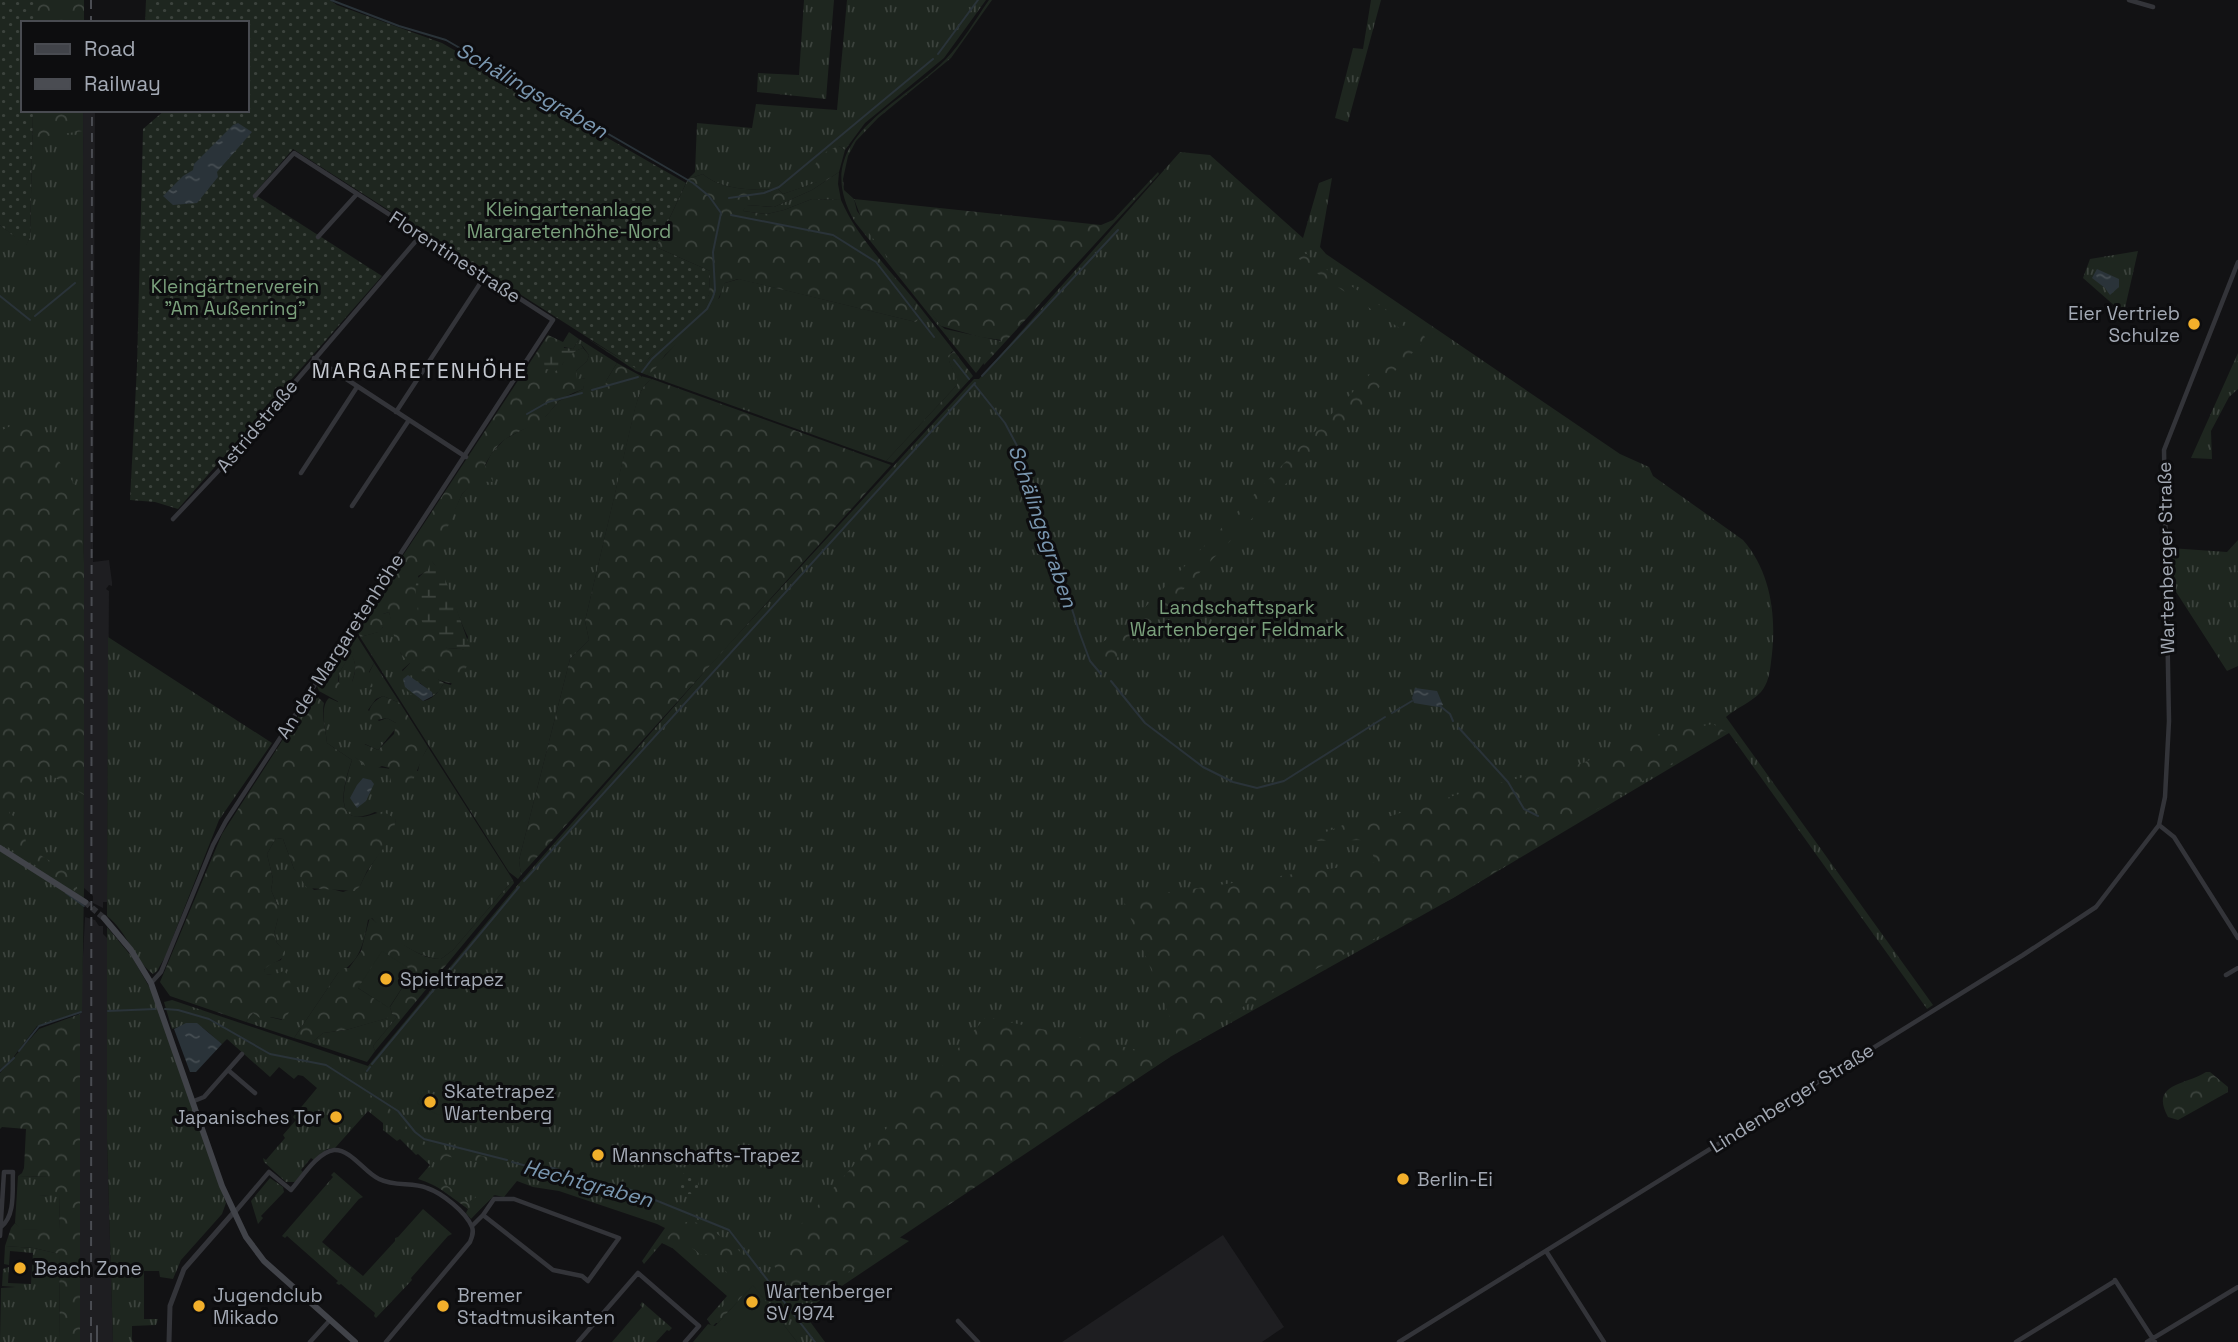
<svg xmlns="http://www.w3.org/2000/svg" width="2238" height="1342" viewBox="0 0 2238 1342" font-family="'Space Grotesk',sans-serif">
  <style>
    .built { fill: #1e1e21 }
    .grass { fill: url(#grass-tufts) }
    .forest { fill: url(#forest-crowns) }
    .wetland { fill: url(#wetland-marsh) }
    .garden { fill: url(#garden-dots) }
    .pitch { fill: #1e261f }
    .water { fill: url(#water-ripples) }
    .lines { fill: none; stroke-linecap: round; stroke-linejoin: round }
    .stream { stroke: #2a3339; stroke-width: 2 }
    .secondary-tunnel { stroke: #2f3034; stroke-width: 6; stroke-dasharray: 6 3; stroke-linecap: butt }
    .minor { stroke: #333439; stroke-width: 4.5 }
    .tertiary { stroke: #333439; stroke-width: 5 }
    .secondary { stroke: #414349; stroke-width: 6 }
    .tram { stroke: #4a4c52; stroke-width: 2 }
    .rail { stroke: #4a4c52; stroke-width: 2; stroke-dasharray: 9 7; stroke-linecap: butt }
    .poi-dot { fill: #f2af2b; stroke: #0d0d0f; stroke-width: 2.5 }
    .labels { text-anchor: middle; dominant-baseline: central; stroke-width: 6; stroke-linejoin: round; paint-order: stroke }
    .park-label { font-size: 19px; fill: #7aa07c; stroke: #0d0d0f }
    .street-label { font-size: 19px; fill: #a3a9b4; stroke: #0d0d0f }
    .poi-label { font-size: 19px; fill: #a3a9b4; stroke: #0d0d0f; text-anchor: start }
    .water-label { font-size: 21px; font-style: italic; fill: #7a97b0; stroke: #0d0d0f }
    .neighbourhood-label { font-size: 21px; letter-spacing: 2px; fill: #c4c8d0; stroke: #0d0d0f }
  </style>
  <defs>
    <pattern id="grass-tufts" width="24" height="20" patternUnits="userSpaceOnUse" patternTransform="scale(1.75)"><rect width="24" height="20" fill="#1e261f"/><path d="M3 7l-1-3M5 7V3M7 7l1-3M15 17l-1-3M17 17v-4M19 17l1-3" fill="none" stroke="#3c433d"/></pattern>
    <pattern id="forest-crowns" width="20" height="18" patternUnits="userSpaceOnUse" patternTransform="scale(1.75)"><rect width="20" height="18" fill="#1e261f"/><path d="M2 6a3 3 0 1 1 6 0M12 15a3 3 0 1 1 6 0" fill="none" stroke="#3c433d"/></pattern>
    <pattern id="wetland-marsh" width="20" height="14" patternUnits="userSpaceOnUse" patternTransform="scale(1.75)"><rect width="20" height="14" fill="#1e261f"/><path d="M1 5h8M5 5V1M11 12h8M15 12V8" fill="none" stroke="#3c433d"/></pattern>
    <pattern id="garden-dots" width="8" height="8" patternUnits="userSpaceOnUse" patternTransform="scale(1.75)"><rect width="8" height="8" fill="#1e261f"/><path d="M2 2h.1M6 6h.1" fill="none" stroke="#3c433d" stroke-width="1.8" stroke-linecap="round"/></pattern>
    <pattern id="water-ripples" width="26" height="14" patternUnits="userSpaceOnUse" patternTransform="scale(1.75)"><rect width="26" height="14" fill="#2a3339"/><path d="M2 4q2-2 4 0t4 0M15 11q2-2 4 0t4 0" fill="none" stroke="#464e53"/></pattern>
  </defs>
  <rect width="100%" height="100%" fill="#121214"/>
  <path class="built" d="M83 110H95L93 562 109 560 112 582V586L109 585 106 589 109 591 107 902H103V908L93 903V896L84 888Z
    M85 917 95 920 99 926H103V934L107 938V1138L113 1342H80V1014Z
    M1223 1235 1284 1327 1262 1342H1062Z"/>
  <path class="grass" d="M804 0H834L826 99 757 92 758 73 799 75Z
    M847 0H986L944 58 865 123 845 150 839 146 818 182 783 194 778 189C756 191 720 190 703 174L688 179 695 172 697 123 752 128 756 104 837 110Z
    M989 0H992L951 58 878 118 856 141 848 156 843 179 844 190 854 199 857 211 941 326 945 329 1001 341 976 373 855 222C807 141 898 107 945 60 962 43 975 20 989 0Z
    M1371 0H1381L1348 122 1335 118 1353 48 1363 49Z
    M33 110H83L84 888 82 1011 37 1026 12 1059 0 1070V225L26 245 30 237Z
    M1180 152 1210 155 1303 238 1319 183 1332 178 1320 247 1326 254 1620 454 1649 467 1653 476 1743 540C1772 573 1777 620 1771 662 1770 672 1768 684 1761 692 1752 702 1736 708 1726 717L1933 1005 1927 1009 1729 733 1453 898 1170 1057 894 1235 909 1241 803 1312 825 1342H797L753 1286 712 1327 707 1319 727 1296 669 1245 662 1243 644 1264 642 1261 665 1228 657 1224 559 1191 533 1187 517 1181 504 1197 494 1195 471 1219 466 1213 468 1209C452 1196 438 1185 418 1179L430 1165 418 1154 416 1155 400 1139 397 1141 383 1130V1123L368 1111 335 1148 327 1149 314 1160 311 1158 301 1170 303 1172 295 1182H286L264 1162 263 1158 266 1160 285 1138 283 1135 296 1120 293 1117 317 1088 303 1076 298 1075 294 1079 279 1067 270 1077 227 1039 222 1044C200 1026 201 1019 172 1029L164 1002 172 1000 368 1066 521 881 720 654 974 379H979Z
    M839 172 838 184 841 200 812 199 784 210 767 214 743 211 746 205 774 207 812 190Z
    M2138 251 2125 308 2116 307 2083 278 2090 259Z
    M739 279 916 322 913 307 916 302 954 351 951 352 949 361 958 380 957 385 886 461 647 375 720 297 721 288 725 283Z
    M579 339 617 363 606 381 642 377 641 376 652 379C641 386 639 396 635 409L585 621 589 640 570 659 519 860 521 875 518 879 509 872 360 637 378 632 383 627V614L389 612 401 654 411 662 402 670 419 701C431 702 438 693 444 683L451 685 468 637C455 611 450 584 431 560L462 494 470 485 478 481 491 454 505 439 535 423 546 416 559 401 583 389 585 378 576 380V371L587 361 589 355 581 344H576Z
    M2238 353V389L2229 397 2211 431 2212 459 2191 458Z
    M2238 540V666L2227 671 2171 584 2170 548 2227 552Z
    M108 637 272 743 219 820 165 957 157 971 153 974C134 960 127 931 107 916Z
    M351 653C357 665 356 670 352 682L369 673 374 663 400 703 383 696 376 699 368 710 379 721 387 718 396 723V728L378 750 365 744 354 755C363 770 400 769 418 771L420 761 428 747 513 880 453 950 441 959C421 960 384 934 372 918L368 920C364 942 360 963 338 973L294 1038 246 1022 253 1013 282 1020 272 975 265 974 264 970 269 964 281 960 284 950 277 943 274 934 278 918V906L271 890 273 879 267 854 276 838 283 839 294 869 314 890 328 888 343 892 360 886C371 861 388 846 396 820L375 812C331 832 344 784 352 760L327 743C326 729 319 708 329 698L338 702 339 673Z
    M107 927 132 957 151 990 226 1203 222 1214 181 1260 173 1279 160 1277 159 1271H144V1319H158L156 1325 132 1326V1340L134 1342H113L107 1138Z
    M388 1007H390L392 1014 397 1017 373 1046 375 1051 367 1062 311 1043 323 1033 346 1030 387 1018Z
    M334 1172 363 1197 359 1199 322 1242 363 1276 395 1241V1238L398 1237 423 1209 452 1234 448 1236 411 1278 412 1280 376 1318 374 1316 375 1313 341 1284 339 1285 336 1283 338 1281 287 1236 285 1238 282 1236 333 1177 331 1175Z
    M18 1176 52 1177 39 1196 60 1194 59 1231 20 1229 15 1223Z
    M270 1178 283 1187 284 1192 261 1216 263 1218 258 1224 251 1201Z
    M5 1246 34 1248 59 1254 60 1342H0L1 1288 16 1287 2 1286 3 1269 9 1267 8 1283 31 1284 33 1253 10 1251 9 1265 4 1264Z
    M642 1302 672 1328 669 1331 667 1330 656 1342H612L642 1307 640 1305Z"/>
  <path class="forest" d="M34 0H84V23H34Z
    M33 110H83V131L33 138Z
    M839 146 845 150 839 172 812 190 774 207 747 205 743 211 767 214 784 210 812 199 841 200C858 239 890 270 916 302L913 307 919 318 916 322 738 279 725 283 714 309 665 355 655 369 647 375 636 371 588 339 640 370 649 358 709 295 710 271 656 247 688 179 703 174C720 190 756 191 778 189L783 194 817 182 813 169C818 157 826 150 839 146Z
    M1158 172 1159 174 984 365 983 362 1001 340 980 337 941 326 865 228 854 199 1101 225 1113 220Z
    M1297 253 1307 254 1311 259 1421 333 1425 337V340L1112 663 1106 662 1099 652 1101 643 1125 628 1406 337 1404 331 1309 268 1297 257Z
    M569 332 579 339 573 349 564 347 562 365C567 356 572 351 583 348L589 355 587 361 576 371 577 379 586 378 583 389C576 392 564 396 558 402 553 407 550 413 544 418 517 437 503 430 485 465L493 482C478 481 472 483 462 494L429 570 418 576 447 648 462 649 472 653 460 683C444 687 413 668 402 655 394 645 392 624 389 612L383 614V627L379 632 360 637 356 627 548 335 563 342Z
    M954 351 973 376 893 463 886 461 957 385C958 374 949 367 948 356Z
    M617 363 641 376V380L605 390 606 381Z
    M652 379 891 465 521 875 519 860 570 659 589 640 585 621 635 408C639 396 641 386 652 379Z
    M30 417 78 490 84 564V795L44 771 25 787 9 813 22 822 27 847 75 876 78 893 0 842V431Z
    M353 630 374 663 369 672 373 687C365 688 355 690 352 682 356 671 357 665 351 654L339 673 338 681 344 691 339 702 319 691 317 686Z
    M316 695 324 703C321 714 326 731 327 743L352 760C347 774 332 818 360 817 376 817 379 805 396 820L391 838 367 871 360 886 355 891 307 888 294 869 283 839 276 838 267 854 273 879 271 890 278 906V918L274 934 277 943 285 950V955C279 963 270 962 264 970L266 974 272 975 284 971 289 976 294 1002 285 1020 271 1017 260 1018 253 1013 246 1022 170 996 160 982 222 834 311 696Z
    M383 696 400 703 428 747C419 762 416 777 407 791L402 792 392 788 389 768 382 766 375 769 365 766 353 755 358 748 364 744 378 750 394 734 396 723 387 718 372 721 368 719C368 708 373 701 383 696Z
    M1713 724 1726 732 1662 769 1453 898 1179 1040 1123 899 1376 862 1366 840 1304 841 1348 823 1375 821 1481 787 1580 764 1646 737Z
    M513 880 514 883 375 1051 373 1046 397 1017 392 1014 390 1007 413 971 358 988 388 1007V1018L346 1030 323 1033 311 1043 294 1038 338 973 343 968H349L361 951 370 917C387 932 417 960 441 959L453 950Z
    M80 1014V1342H60L59 1254 34 1248 5 1246 11 1228 15 1223 21 1229 59 1230 60 1195 38 1196 51 1177 18 1176 22 1173 24 1168 26 1129 2 1127 0 1129V1073L39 1029Z
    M986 1017 1170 1057 799 1305 770 1259Z
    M2206 1072H2210L2228 1087V1092L2178 1120 2168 1117C2149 1083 2187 1085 2206 1072Z
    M366 1092 387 1106 417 1138 446 1152 459 1150 490 1158 491 1161 482 1163 445 1156 437 1164 432 1161 430 1150 412 1142 383 1111 361 1094Z
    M434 1178C451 1186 453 1192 468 1202L478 1196 485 1199 495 1195 475 1214 432 1183Z
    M693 1221C718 1233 739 1246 755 1269L753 1285 718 1323H712V1320L734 1292 735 1285C727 1274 720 1258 707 1254L703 1256 682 1241 672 1248 662 1243 681 1223Z"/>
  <path class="wetland" d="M576 344H581L583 348C569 352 566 362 556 371L546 369 542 360C551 349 559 346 573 349Z
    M431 560 443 575 451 593 472 653 462 649 447 648C428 631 418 625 416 598 415 583 415 578 428 570Z
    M411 662 444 683 439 691 433 696V694L420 683 405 687 423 701H419L401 686 400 674Z"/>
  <path class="garden" d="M0 0H34V23H23V110H33L30 237 26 246 0 225Z
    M146 0H330L337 5 442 43 686 183 656 247 710 271 709 295 705 302 649 358 640 371 293 149 254 194 382 276 178 509 155 502 130 500 137 366 143 129 165 110H247V23H145Z
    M684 1173 699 1179 697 1194H687L677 1186Z"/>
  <path class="pitch" d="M382 951 413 971 389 1008 358 988Z
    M424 1090 445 1104 448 1113 438 1115 417 1103Z
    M753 1285 797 1342H693L708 1324 715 1326Z"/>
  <path class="water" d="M238 123 252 132 217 172 218 177 197 203 173 205 163 196 183 176 193 170 194 164 233 125Z
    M2097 269 2119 279V287L2110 295 2105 288 2092 278Z
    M408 675 432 692 433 696 423 701 405 687 403 679Z
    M1415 688 1437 691 1443 705 1438 707 1414 703 1412 698Z
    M363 778 371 780 374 784 366 801 357 808 350 798 357 785Z
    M186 1023H197L222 1044 196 1072H190L174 1029Z"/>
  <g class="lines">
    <path class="stream" d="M331 0 399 26 446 40 693 183 709 196 721 213 713 252 715 290 713 297 707 309 652 359 642 372
      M938 54 978 0
      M729 198 764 193 779 187 933 59
      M731 215 833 235 876 262 934 337
      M0 296 30 320
      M35 316 75 283
      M954 360 969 379
      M982 376 1118 230
      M974 384 1005 423 1023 457 1080 634 1090 661 1101 674
      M592 390 638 377
      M527 414 548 402 582 393
      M1111 681 1145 723 1203 767 1233 782 1257 788 1284 781 1385 717
      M1440 706 1450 714 1453 721
      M1392 713 1412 701
      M1459 728 1508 782 1524 809 1538 816
      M524 881 975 383
      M66 893 84 906
      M165 1009 178 1010 209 1019 270 1054 326 1065 398 1111 415 1132 424 1139 507 1160
      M108 1011 155 1009
      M19 1051 39 1026 81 1012
      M372 1064 519 887
      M0 1071 14 1058
      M367 1071 370 1067
      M512 1162 534 1168H553L615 1189H628L729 1230 815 1342"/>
    <path class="secondary-tunnel" d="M85 902 104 918"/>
    <path class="minor" d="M2129 0 2153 7
      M318 237 357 194
      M314 358 466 457
      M396 412 485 276
      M301 473 357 387
      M352 506 409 420
      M173 519 224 465 421 235
      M2159 825 2174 837 2238 938
      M2226 975 2238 968
      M151 983 161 972 213 845 226 821 553 320 294 153 255 196
      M228 1070 255 1093
      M194 1101 204 1097 242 1054
      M235 1212 269 1172 291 1190C301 1179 317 1152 334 1150 351 1149 365 1173 379 1179 395 1187 412 1182 427 1188 442 1193 466 1212 472 1227 474 1232 472 1237 470 1242L386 1342
      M472 1226 483 1215 553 1270 582 1276 588 1281 619 1238 514 1199H494L483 1215
      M0 1236 4 1172H13C12 1189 16 1215 1 1227
      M1546 1251 1604 1342
      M2115 1280 2155 1342
      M958 1321 978 1342
      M310 1342 330 1320
      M578 1342 638 1273 699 1326 685 1342
      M1399 1342 2023 955 2096 907 2159 825 2165 797 2169 721 2164 450 2238 262
      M2016 1342 2115 1281
      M2147 1342 2238 1287"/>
    <path class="tertiary" d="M169 1342 170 1306 184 1269 234 1212"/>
    <path class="secondary" d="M0 848 85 902
      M104 918 131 950 151 983 222 1186 246 1237 264 1261 355 1342"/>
    <path class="tram" d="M97 1342V1326"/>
    <path class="rail" d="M91 0V23
      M91 1342 92 110"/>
  </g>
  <g class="poi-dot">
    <circle cx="2194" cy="324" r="7"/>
    <circle cx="386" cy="979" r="7"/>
    <circle cx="430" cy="1102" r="7"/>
    <circle cx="336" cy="1117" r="7"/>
    <circle cx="598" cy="1155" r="7"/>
    <circle cx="1403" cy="1179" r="7"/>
    <circle cx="20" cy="1268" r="7"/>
    <circle cx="752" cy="1302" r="7"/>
    <circle cx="199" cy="1306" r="7"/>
    <circle cx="443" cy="1306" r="7"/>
  </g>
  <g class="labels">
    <g class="park-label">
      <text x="569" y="209">Kleingartenanlage<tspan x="569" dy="22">Margaretenhöhe-Nord</tspan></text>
      <text x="235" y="286">Kleingärtnerverein<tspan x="235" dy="22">"Am Außenring"</tspan></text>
      <text x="1237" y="607">Landschaftspark<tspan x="1237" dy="22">Wartenberger Feldmark</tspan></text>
    </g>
    <g class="street-label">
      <text transform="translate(455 257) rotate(33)">Florentinestraße</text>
      <text transform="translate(257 426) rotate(-50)">Astridstraße</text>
      <text transform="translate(2166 558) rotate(-91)">Wartenberger Straße</text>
      <text transform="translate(340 646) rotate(-57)">An der Margaretenhöhe</text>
      <text transform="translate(1792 1098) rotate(-32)">Lindenberger Straße</text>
    </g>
    <g class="poi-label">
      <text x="2180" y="313" text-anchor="end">Eier Vertrieb<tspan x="2180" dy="22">Schulze</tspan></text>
      <text x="400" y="979">Spieltrapez</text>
      <text x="444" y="1091">Skatetrapez<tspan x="444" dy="22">Wartenberg</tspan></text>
      <text x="322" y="1117" text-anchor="end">Japanisches Tor</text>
      <text x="612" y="1155">Mannschafts-Trapez</text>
      <text x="1417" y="1179">Berlin-Ei</text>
      <text x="34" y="1268">Beach Zone</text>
      <text x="766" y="1291">Wartenberger<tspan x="766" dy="22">SV 1974</tspan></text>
      <text x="213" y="1295">Jugendclub<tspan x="213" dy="22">Mikado</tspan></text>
      <text x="457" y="1295">Bremer<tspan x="457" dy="22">Stadtmusikanten</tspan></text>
    </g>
    <g class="water-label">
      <text transform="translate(532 90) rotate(30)">Schälingsgraben</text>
      <text transform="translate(1043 526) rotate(71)">Schälingsgraben</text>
      <text transform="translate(588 1183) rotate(15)">Hechtgraben</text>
    </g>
    <g class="neighbourhood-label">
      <text x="420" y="370">MARGARETENHÖHE</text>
    </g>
  </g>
  <rect x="21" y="21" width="228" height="91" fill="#0d0d0f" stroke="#494b51" stroke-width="2"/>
  <rect x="35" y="44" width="35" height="10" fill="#414349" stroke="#494b51" stroke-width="2"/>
  <text x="84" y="56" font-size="21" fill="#a3a9b4">Road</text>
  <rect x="35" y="79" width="35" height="10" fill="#4a4c52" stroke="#494b51" stroke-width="2"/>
  <text x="84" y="91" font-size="21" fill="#a3a9b4">Railway</text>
</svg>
